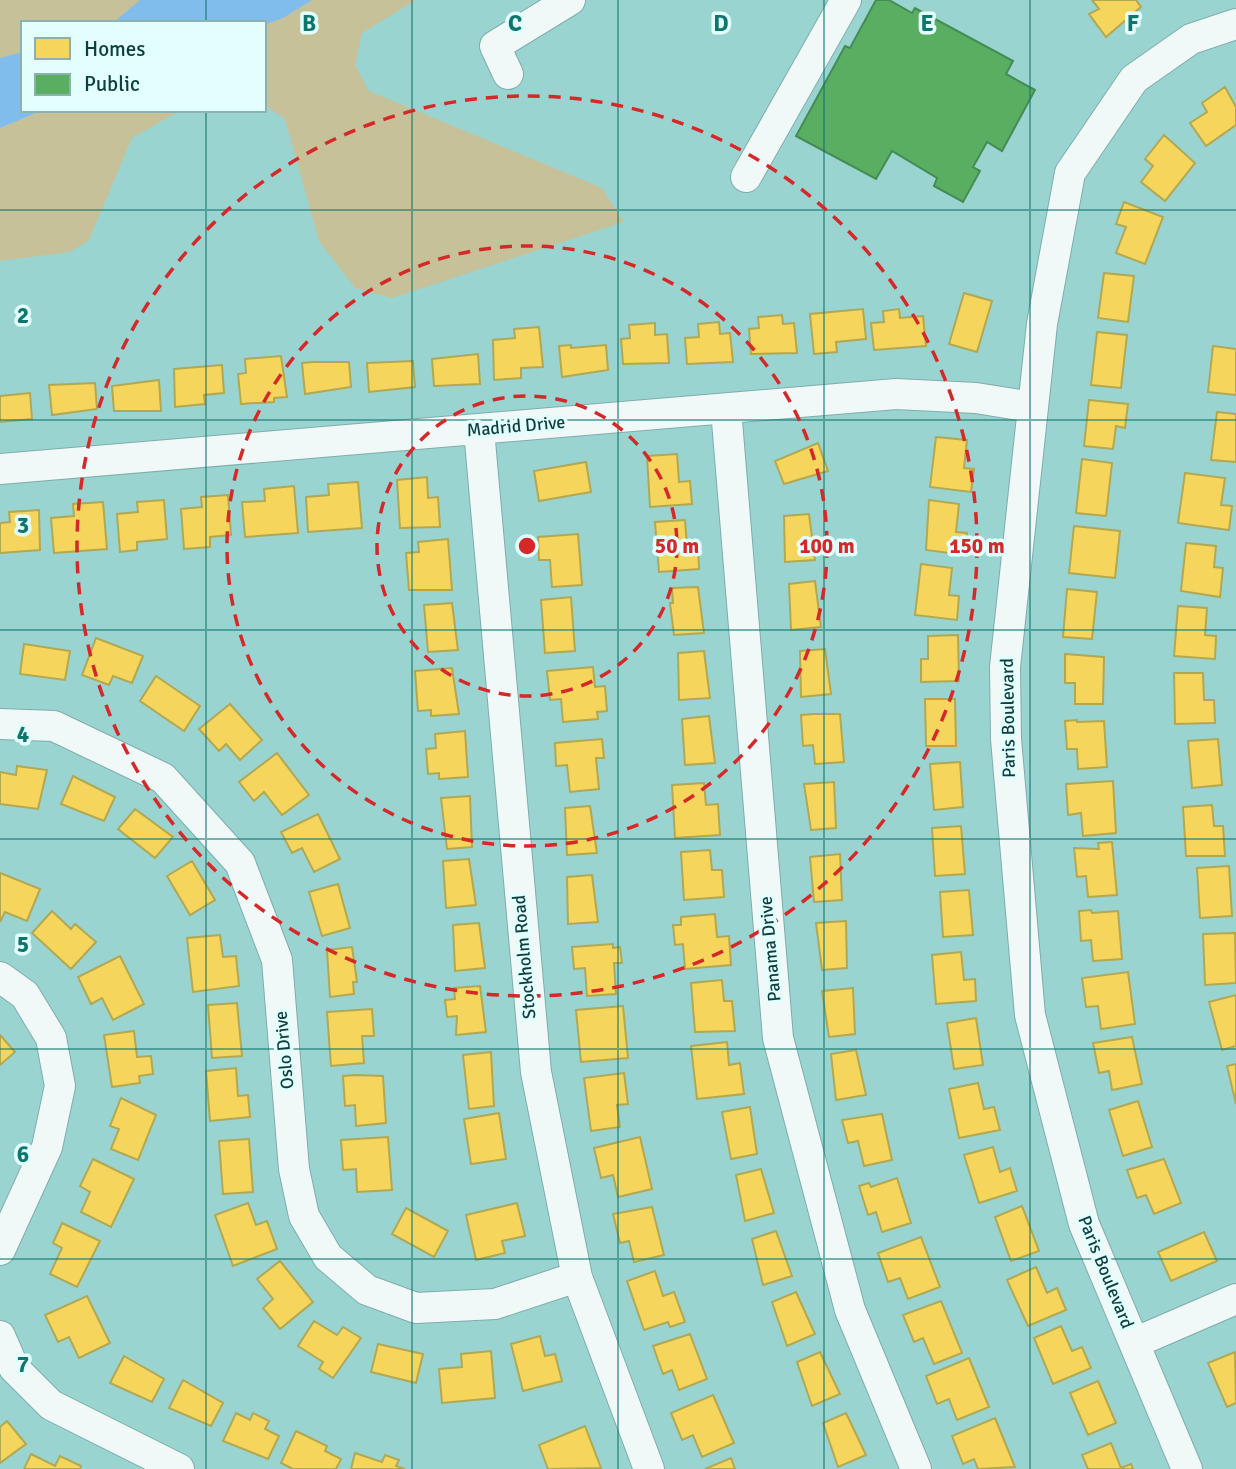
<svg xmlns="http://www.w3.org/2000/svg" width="1236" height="1469" viewBox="0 0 1236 1469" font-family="Signika,sans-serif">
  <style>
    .green { fill: #c6c198 }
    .water { fill: #80bdec }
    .homes { fill: #f6d55c; stroke: #b0a853; stroke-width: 2 }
    .public { fill: #5aae61; stroke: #438c56; stroke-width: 2 }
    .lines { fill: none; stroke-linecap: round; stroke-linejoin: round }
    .minor-casing { stroke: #7eadab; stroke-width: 32 }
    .minor { stroke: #f0f9f8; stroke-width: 30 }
    .grid { fill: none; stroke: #0f766e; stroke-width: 2; stroke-opacity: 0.55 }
    .ring { fill: none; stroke: #d62828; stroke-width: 3.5; stroke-dasharray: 12 9 }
    .labels { text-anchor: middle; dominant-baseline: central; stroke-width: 7; stroke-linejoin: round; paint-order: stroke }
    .street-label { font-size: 18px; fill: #0e3e3d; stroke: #e2fefd }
    .grid-label { font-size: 23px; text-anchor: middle; font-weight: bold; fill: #0f766e; stroke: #e2fefd; stroke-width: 7; stroke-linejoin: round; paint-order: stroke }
    .centre { fill: #d62828; stroke: #e2fefd; stroke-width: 3.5 }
    .ring-label { font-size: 21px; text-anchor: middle; font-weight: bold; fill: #d62828; stroke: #e2fefd; stroke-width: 7; stroke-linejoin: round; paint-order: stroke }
  </style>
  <rect width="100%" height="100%" fill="#9ad4d1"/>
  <path class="green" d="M0 0H209L171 23H23V72L0 79Z
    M312 0H416L362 33 355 65 369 91 602 188 624 222 392 298 355 288 319 241 285 119 264 105V25L283 18Z
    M43 110H181L132 138 89 240 70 252 0 261V128Z"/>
  <path class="water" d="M140 0H312L283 18 264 25V23H113Z
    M23 52V110H43L0 128V58Z"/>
  <path class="homes" d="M1092 0H1136L1141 7 1106 37 1089 14 1099 9Z
    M1225 87 1236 107V125L1206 146 1190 123 1207 112 1202 103Z
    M1164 135 1195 163 1165 201 1141 182 1153 166 1145 159Z
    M1124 202 1163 217 1145 264 1116 253 1126 227 1116 224Z
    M1104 273 1134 276 1128 322 1098 318Z
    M964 293 992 301 977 352 949 344Z
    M863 309 866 339 836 342 837 352 814 354 810 314Z
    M899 309 900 318 923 316 926 346 874 350 871 323 884 322 883 311Z
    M782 315 783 324 794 323 797 353 751 354 749 329 759 328 758 317Z
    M719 322 720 334 730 333 733 362 687 364 685 338 699 337 698 324Z
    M655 323V335L667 334 669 363 623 364 621 339 630 338 629 325Z
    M539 327 543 367 521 368V378L494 380 493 340 515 338 514 329Z
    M1097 332 1127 335 1121 388 1091 385Z
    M571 345V348L606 345 608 370 562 377 559 346Z
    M1213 346 1236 349V395L1208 392Z
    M478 354 480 384 434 386 432 359Z
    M281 356 287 397 274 398V402L241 404 238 374 246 373 245 359Z
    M413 361 415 387 369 392 367 363Z
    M313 362H349L351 387 305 394 302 363Z
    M222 365 224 393 204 395 205 404 175 407 174 369Z
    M159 380 161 411H114L112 386Z
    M95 383 97 409 52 415 49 385Z
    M30 393 32 419 0 422V396Z
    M1089 400 1128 404 1125 428 1116 426 1113 449 1084 446Z
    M1217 412 1236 414V462L1211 460Z
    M936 437 967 440 964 468 974 469 971 492 930 487Z
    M818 443 828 471 784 484 775 461Z
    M677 454 679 482 690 481 692 504 650 507 647 456Z
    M1082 459 1112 463 1106 516 1076 513Z
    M586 462 591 492 539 501 534 471Z
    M1185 473 1225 478 1221 505 1232 506 1229 530 1178 523Z
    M427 477 428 498 438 497 440 527 400 528 397 480Z
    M358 482 362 528 308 532 306 497 329 495 328 484Z
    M294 486 298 533 245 537 242 502 265 501 264 489Z
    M228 495 231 535 210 537V547L184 549 181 509 202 507 201 497Z
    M164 500 167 539 137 542V550L120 552 117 514 138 512 137 502Z
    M929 500 959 504 956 532 967 533 964 555 926 550Z
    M103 502 107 549 54 553 51 518 74 516 73 504Z
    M39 510 40 550 0 553V523L10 522 9 512Z
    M809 514 815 560 785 562 784 516Z
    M685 520 687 546H698L699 569 659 572 655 522Z
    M1074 526 1120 531 1115 578 1069 573Z
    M578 534 582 585 552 587 550 560H539L538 537Z
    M448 539 452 590H409L406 553 419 552 418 542Z
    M1186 543 1216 546 1214 567 1223 568 1220 597 1181 591Z
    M921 564 952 568 949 595 959 596 957 620 915 615Z
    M815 581 821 627 791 630 789 584Z
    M698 587 704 633 674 635 670 603H673L672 588Z
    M1067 589 1097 592 1092 639 1063 637Z
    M571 597 575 651 545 653 541 600Z
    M452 603 458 650 428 652 424 605Z
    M1178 606 1207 608 1205 635 1216 636 1215 659 1174 656Z
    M958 635 959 681 921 682V659H928V636Z
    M96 638 143 656 132 683 113 676 109 685 82 675Z
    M24 644 70 651 65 680 20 674Z
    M825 649 831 694 801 697 800 651Z
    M704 651 710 698 679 700 678 653Z
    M1065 654 1104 657 1103 704H1075V683H1065Z
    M593 667 595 687 605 686 607 711 597 712 598 719 563 722 561 699 550 700 547 671Z
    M452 668 459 714 431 716V710L418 711 415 671Z
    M1174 673H1203L1204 700H1214L1215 723 1175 724Z
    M156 676 200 706 184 731 140 701Z
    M925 699H955L956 746H926Z
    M230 704 262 740 240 760 226 744 219 751 199 729Z
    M813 714H840L844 762 815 764 813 745 803 746 801 715Z
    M709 716 715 763 685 765 682 719Z
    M1077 720V722L1104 721 1107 767 1078 769 1077 749H1067L1065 721Z
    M465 731 468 777 439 779V773L428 774 426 749 436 748 435 734Z
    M602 739 604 758H596L599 789 570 792 567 765 556 766 555 743Z
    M1218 739 1222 785 1192 788 1188 741Z
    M277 753 309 795 282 815 264 792 254 801 239 782Z
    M960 762 963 807 934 810 930 764Z
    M17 766 47 770 38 809 0 804V772L16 775Z
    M73 776 115 797 104 821 61 804Z
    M1113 781 1116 833 1083 836 1081 813 1068 815 1066 784Z
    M834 782 836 828 811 830 804 784Z
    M704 783 706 805 718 804 720 835 675 838 672 785Z
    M470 796 472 847 447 849 441 798Z
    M1212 805 1214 826H1223L1225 856H1186L1183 807Z
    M590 806 597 853 567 855 565 808Z
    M135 809 173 837 155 858 118 829Z
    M318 814 340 859 314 872 302 848 292 853 281 832Z
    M961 826 965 874 935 876 932 828Z
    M1112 842 1117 895 1088 897 1086 876 1077 877 1074 848 1099 849 1098 843Z
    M710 850 712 870H722L724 897 684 900 681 852Z
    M840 854 842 900 814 902 810 857Z
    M469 859 476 905 446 908 443 861Z
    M192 861 215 900 190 915 167 876Z
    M1229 866 1232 916 1200 918 1197 868Z
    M0 873 40 889 27 921 5 912 0 922Z
    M592 875 598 922 568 924 567 877Z
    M338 884 350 928 322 936 309 892Z
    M969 890 973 935 943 937 940 892Z
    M1091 910 1092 913 1118 911 1122 959 1093 961 1091 940 1081 941 1079 911Z
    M52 911 71 929 75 924 96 942 71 969 32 933Z
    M715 914 717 937 729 936 731 965 685 969 683 944 675 945 673 925H681V917Z
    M846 921 847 968 822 970 816 923Z
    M479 923 485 968 455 971 453 925Z
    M1235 933 1236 983 1205 985 1203 934Z
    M220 935 223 957 236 956 239 986 193 992 187 938Z
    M613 944V948L620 947 622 963H614L616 994 587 996 585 968 574 969 572 947Z
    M352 947 357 982H353L354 994 330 997 327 950Z
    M961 952 964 980 975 979 976 1001 936 1004 932 955Z
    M120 956 144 1004 113 1020 102 998 91 1004 78 977Z
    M1128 972 1135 1024 1101 1029 1098 1006 1086 1007 1082 978Z
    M722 980 724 1001H732L735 1031 695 1032 691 983Z
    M480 986 486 1032 456 1035 457 1016 447 1017 445 1000 455 999 454 988Z
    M853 988 855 1034 829 1037 822 991Z
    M1236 995V1046L1222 1050 1209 1002Z
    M237 1003 242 1056 212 1058 208 1005Z
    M623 1006 628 1058 581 1062 576 1010Z
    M372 1009 374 1036H362L364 1063 331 1066 327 1012Z
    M976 1018 983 1065 954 1069 947 1023Z
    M134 1031 137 1057 151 1056 153 1074 139 1076 140 1083 112 1087 104 1035Z
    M0 1035 15 1052 0 1065Z
    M1132 1037 1142 1084 1112 1090 1109 1071 1099 1073 1093 1043Z
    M727 1042 729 1065 740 1063 744 1094 697 1099 691 1046Z
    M856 1050 866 1095 836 1100 831 1054Z
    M491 1052 494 1106 469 1109 463 1055Z
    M1236 1064V1104L1227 1066Z
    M236 1068 238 1096 248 1095 250 1117 210 1121 206 1071Z
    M624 1073 628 1104 617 1105 620 1127 591 1131 584 1078Z
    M355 1075 383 1076 386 1123 356 1126 355 1105 345 1106 343 1076Z
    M978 1083 984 1109 994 1107 1000 1130 959 1138 949 1089Z
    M121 1098 156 1115 138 1160 111 1149 119 1129 110 1126Z
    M1138 1101 1152 1147 1123 1156 1109 1110Z
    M750 1107 757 1154 731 1159 722 1112Z
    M499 1113 506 1159 471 1164 464 1119Z
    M882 1114 892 1160 864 1166 858 1141 848 1143 842 1120Z
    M388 1137 392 1190 357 1192 356 1169 343 1170 341 1140Z
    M640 1137 652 1189 618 1197 613 1175 601 1178 594 1148Z
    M249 1139 253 1192 223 1194 219 1141Z
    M993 1147 1000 1172 1010 1168 1017 1191 979 1203 964 1155Z
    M93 1159 134 1179 111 1227 81 1212 90 1192 80 1186Z
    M1164 1159 1181 1203 1154 1214 1146 1195 1137 1198 1127 1170Z
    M761 1169 774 1213 745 1221 736 1175Z
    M897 1178 911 1223 882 1232 876 1212 868 1215 859 1186 869 1183 871 1187Z
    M248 1203 256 1225 267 1221 277 1249 233 1266 215 1215Z
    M517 1203 525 1236 502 1241 505 1253 476 1260 466 1215Z
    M1022 1206 1039 1251 1011 1261 995 1217Z
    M652 1207 664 1255 634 1262 629 1241 620 1243 613 1214Z
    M406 1208 448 1231 434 1257 392 1234Z
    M62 1223 100 1241 77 1287 50 1274 62 1248 53 1243Z
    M776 1231 792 1276 763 1285 752 1239Z
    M1204 1232 1217 1261 1171 1281 1158 1252Z
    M921 1237 940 1287 908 1299 900 1278 888 1282 878 1253Z
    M280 1261 313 1302 280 1329 263 1308 273 1299 257 1279Z
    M1036 1267 1047 1293 1057 1288 1066 1310 1028 1326 1007 1280Z
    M655 1271 663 1296 674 1292 685 1322 670 1327 668 1322 644 1330 627 1281Z
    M796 1292 815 1334 787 1346 772 1302Z
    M87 1296 110 1343 79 1358 69 1337 58 1342 45 1315Z
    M941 1301 962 1353 934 1364 923 1338 914 1342 903 1315Z
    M314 1321 337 1335 343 1327 361 1338 333 1378 319 1369 323 1362 298 1346Z
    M1061 1326 1072 1351 1082 1347 1091 1368 1053 1384 1034 1338Z
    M690 1334 707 1379 679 1390 672 1370 663 1374 653 1346Z
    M540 1336 545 1356 555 1354 562 1381 523 1391 511 1344Z
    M378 1344 423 1354 416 1383 371 1372Z
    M491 1351 495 1398 442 1403 439 1369 462 1367 461 1354Z
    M820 1352 840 1394 812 1406 797 1362Z
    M1235 1352 1236 1403 1227 1407 1208 1363Z
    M124 1356 164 1379 152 1402 110 1383Z
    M969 1358 989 1407 957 1420 949 1399 937 1404 926 1376Z
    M183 1380 223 1403 211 1426 169 1408Z
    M1098 1381 1116 1423 1088 1435 1070 1393Z
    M713 1395 734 1443 702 1457 693 1435 682 1440 671 1413Z
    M236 1413 250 1420 253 1413 269 1421 265 1429 279 1436 268 1459 223 1441Z
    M846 1413 866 1455 838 1467 823 1423Z
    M995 1418 1015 1467 978 1469 974 1459 963 1464 952 1436Z
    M7 1421 26 1444 0 1463V1427Z
    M585 1426 601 1468 548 1469 539 1445Z
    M296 1431 327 1446 325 1451 341 1459 336 1469H293L281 1463Z
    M1111 1443 1121 1468 1131 1464 1133 1469H1088L1082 1455Z
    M355 1453 382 1462 385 1455 399 1460 396 1466 405 1469H351Z
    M31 1454 55 1466 60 1456 81 1466 80 1469H24Z
    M731 1458 735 1469H705Z"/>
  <path class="public" d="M876 0H889L912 13 915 8 1013 61 1006 74 1035 90 1002 151 987 142 973 167 980 171 963 202 934 186 937 178 892 151 876 179 796 136 845 46 850 48Z"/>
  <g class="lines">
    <g class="minor-casing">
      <path id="minor" d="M508 74 495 46 570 0
        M746 177 846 0
        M726 409 778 1038 850 1310 916 1469
        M479 430 536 1072 577 1277 649 1469
        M0 469 896 394 976 398 1032 407
        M0 724 54 726 163 778 240 863 277 960 294 1169 304 1216 328 1257 367 1290 416 1308 495 1304 577 1277
        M0 977 25 995 51 1038 60 1086 47 1147 0 1250
        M0 1336 14 1368 51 1405 179 1469
        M1134 1343 1236 1299
        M1187 1469 1084 1224 1030 1015 1006 739 1005 667 1042 324 1070 173 1134 79 1191 39 1236 24"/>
    </g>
    <use href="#minor" class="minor"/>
  </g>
  <path class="grid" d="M206 0V23M412 0V1469M618 0V1469M824 0V1469M1030 0V1469M206 110V1469M0 210H1236M0 420H1236M0 630H1236M0 839H1236M0 1049H1236M0 1259H1236"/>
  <g class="ring">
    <circle cx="527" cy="546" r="150"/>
    <circle cx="527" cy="546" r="300"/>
    <circle cx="527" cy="546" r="450"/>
  </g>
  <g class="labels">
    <g class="street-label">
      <text transform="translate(516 426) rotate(-5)">Madrid Drive</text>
      <text transform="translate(1008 718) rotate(-91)">Paris Boulevard</text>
      <text transform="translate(770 949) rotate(-95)">Panama Drive</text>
      <text transform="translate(524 957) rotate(-95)">Stockholm Road</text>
      <text transform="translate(284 1050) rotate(-95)">Oslo Drive</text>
      <text transform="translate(1106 1272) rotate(68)">Paris Boulevard</text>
    </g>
  </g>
  <g class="grid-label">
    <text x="309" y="31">B</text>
    <text x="515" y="31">C</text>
    <text x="721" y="31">D</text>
    <text x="927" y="31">E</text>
    <text x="1133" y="31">F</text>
    <text x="23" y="323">2</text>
    <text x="23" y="533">3</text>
    <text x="23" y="742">4</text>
    <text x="23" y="952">5</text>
    <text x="23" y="1162">6</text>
    <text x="23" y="1372">7</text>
  </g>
  <circle cx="527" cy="546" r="10" class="centre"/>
  <g class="ring-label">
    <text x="677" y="553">50 m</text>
    <text x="827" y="553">100 m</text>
    <text x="977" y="553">150 m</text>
  </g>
  <rect x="21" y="21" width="245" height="91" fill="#e2fefd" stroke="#8db1b0" stroke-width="2"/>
  <rect x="35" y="38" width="35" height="21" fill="#f6d55c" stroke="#8db1b0" stroke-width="2"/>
  <text x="84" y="56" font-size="21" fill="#0e3e3d">Homes</text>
  <rect x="35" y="74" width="35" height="21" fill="#5aae61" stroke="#8db1b0" stroke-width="2"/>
  <text x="84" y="91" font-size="21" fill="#0e3e3d">Public</text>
</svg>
